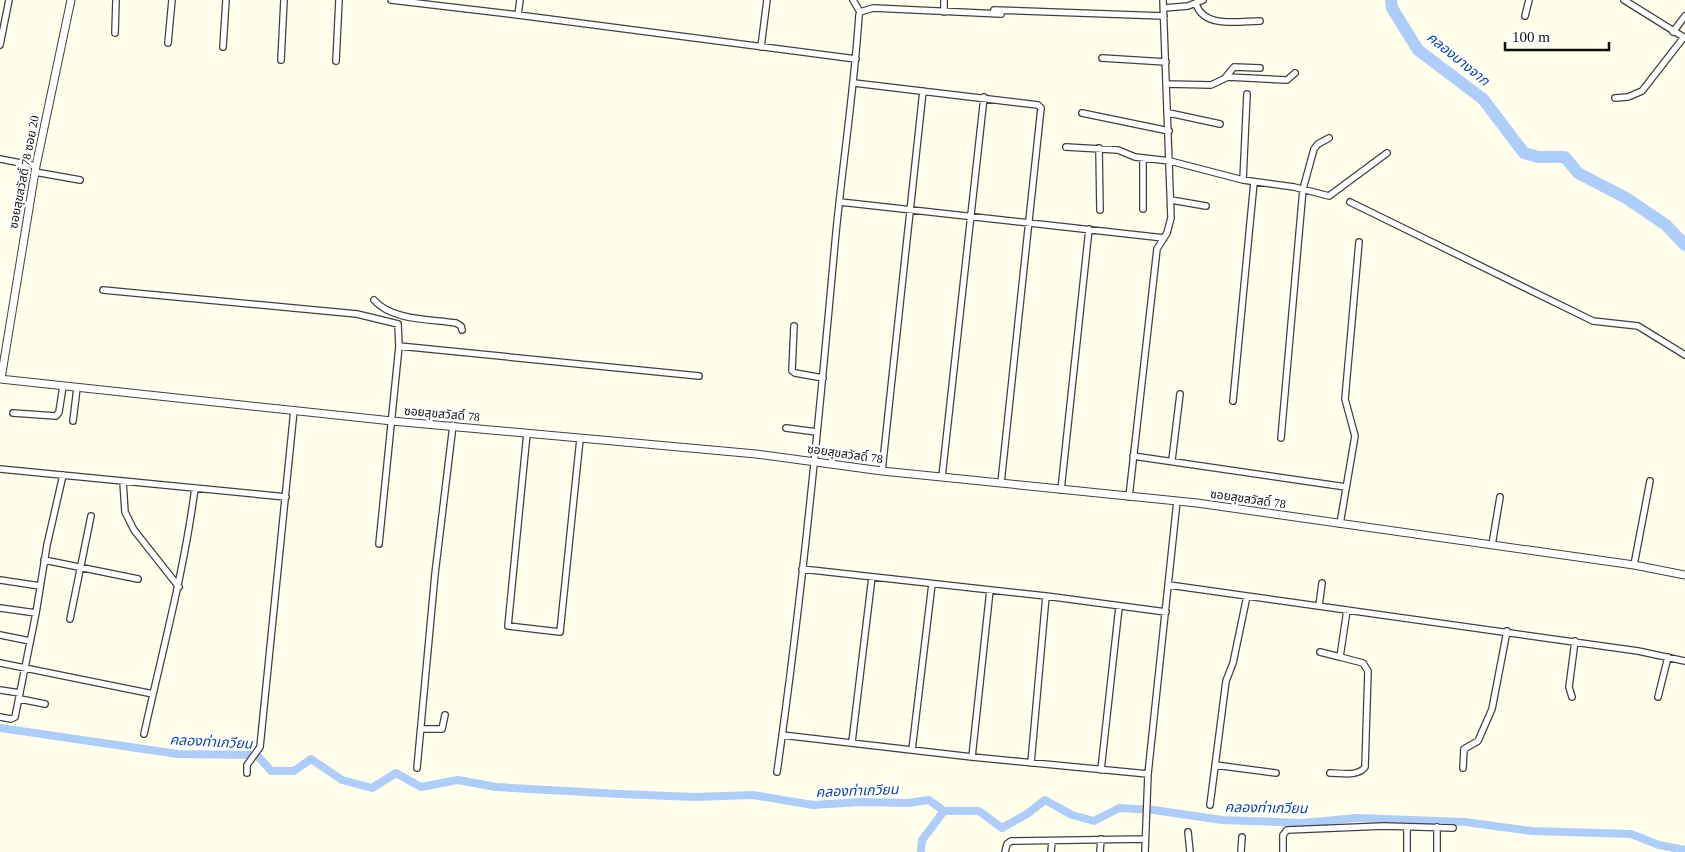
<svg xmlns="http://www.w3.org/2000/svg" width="1685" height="852" viewBox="0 0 1685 852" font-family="'Times New Roman','Noto Sans Thai',serif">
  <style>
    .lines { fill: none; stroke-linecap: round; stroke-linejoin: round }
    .canal { stroke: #adcdfa; stroke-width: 8 }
    .river { stroke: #adcdfa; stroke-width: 12 }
    .minor-casing { stroke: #404040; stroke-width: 8 }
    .tertiary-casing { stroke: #404040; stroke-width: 9 }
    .minor { stroke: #fff; stroke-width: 5.5 }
    .tertiary { stroke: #fff; stroke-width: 7 }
    .labels { text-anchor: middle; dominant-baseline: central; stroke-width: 5; stroke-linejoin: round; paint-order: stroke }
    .street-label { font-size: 12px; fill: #0d0d0d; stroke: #fff }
    .water-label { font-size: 14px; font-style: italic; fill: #0d44a7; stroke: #fff }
  </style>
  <rect width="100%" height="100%" fill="#ffffec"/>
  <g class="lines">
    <path class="canal" d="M0 728 178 754 257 755 271 771H294L311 759 342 780 372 788 396 773 421 787 458 780 496 787 620 794 694 797 753 795 813 805 861 802 908 803 929 800 944 811H979L1002 828 1027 814 1045 800 1072 815 1094 821 1119 808 1154 810 1222 820 1303 823 1356 818 1465 822 1532 831 1631 834 1659 845 1685 850
      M921 852 922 840 944 811"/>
    <path class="river" d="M1391 0 1392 8 1418 50 1483 99 1524 153 1538 157H1565L1578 173 1626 198 1666 225 1685 245"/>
    <g class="minor-casing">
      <path id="minor" d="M391 0 518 15 520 0
        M853 0 860 12
        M944 0V12
        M1624 0 1685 38
        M1196 4C1204 29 1240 21 1260 21
        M1164 8 1188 6 1203 0
        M994 10 1164 16
        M518 15 856 59
        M1525 16 1529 0
        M1673 32 1685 16
        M115 33 116 0
        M168 43 172 0
        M0 45 9 0
        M223 47 226 0
        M761 47 767 0
        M1102 58 1166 62
        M281 60 284 0
        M336 61 339 0
        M1225 78 1234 67 1260 68
        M854 83 1038 105 1041 108 1001 483
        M1167 84 1211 85 1228 77 1287 80 1295 73
        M1615 98 1628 97 1642 91 1684 37
        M1082 113 1169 131
        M1169 113 1220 124
        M1066 147 1118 150 1135 157 1170 161 1243 180 1294 187 1329 196 1387 153
        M1099 148 1100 210
        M0 159 36 166
        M35 172 80 180
        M1243 180 1247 94
        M1171 200 1206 206
        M840 202 1164 238
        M1350 202 1593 321 1638 326 1685 355
        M1143 209V158
        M103 290 357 314 398 324 399 346 379 544
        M374 300C392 321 431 319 456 323L461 326 462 330
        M794 326 792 371 795 373 823 378
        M399 346 699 376
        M1233 401 1254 182
        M13 413 56 416 59 412 63 386
        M73 421 77 388
        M786 428 817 432
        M527 433 508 626 560 632 580 439
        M1281 438 1303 189 1314 149 1318 144 1329 138
        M1133 456 1346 487
        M1172 460 1180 394
        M0 469 286 497
        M882 471 923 91
        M942 477 984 97
        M123 481 125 512 134 530 179 587
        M1061 490 1089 229
        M1129 497 1157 249 1167 233 1171 218 1163 0
        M1340 524 1355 436 1345 399 1359 242
        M1492 545 1500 497
        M44 560 138 579
        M1634 565 1650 481
        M802 569 1046 596 1166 612
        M0 580 40 586
        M1169 585 1638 651 1685 661
        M1319 606 1322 583
        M0 608 36 613
        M70 619 91 516
        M0 635 30 641
        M1320 652 1340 657
        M0 663 153 694
        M0 690 20 693
        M1572 697 1569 687 1575 641
        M1658 697 1668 657
        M20 699 45 704
        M0 717 11 719 15 717 36 613 47 545 63 475
        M421 729H442L445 715
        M144 734C162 652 184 572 195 488
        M782 735 972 757 1148 774
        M852 742 872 577
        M912 750 932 584
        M972 757 990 590
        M1031 763 1046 596
        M1215 765 1276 773
        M417 768 435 574 453 425
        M1463 768 1464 749 1478 741 1492 709 1507 631
        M1101 770 1119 607
        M777 772C802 597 819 420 835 243 842 167 854 92 859 15L860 12 873 8 1001 14
        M247 773V765L260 747 294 410
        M1330 773C1341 773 1358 777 1365 767L1368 671 1363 663 1340 657 1347 610
        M1210 805 1226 681 1233 663 1247 596
        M1407 827V852
        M1188 832 1190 852
        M1005 852 1007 844 1011 841 1145 839
        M1051 852 1052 841
        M1100 852 1101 839
        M1145 852 1148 774 1177 501
        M1241 852 1242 837
        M1283 852V835L1287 830 1384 826 1453 828
        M1437 852V827"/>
    </g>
    <g class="tertiary-casing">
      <path id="tertiary" d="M0 379 392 421 756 454 882 471 1197 503 1634 565 1685 575
        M1 379 36 166 71 0"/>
    </g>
    <use href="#minor" class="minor"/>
    <use href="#tertiary" class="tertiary"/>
  </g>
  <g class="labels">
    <g class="street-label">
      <text transform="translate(24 172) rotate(-79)">ซอยสุขสวัสดิ์ 78 ซอย 20</text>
      <text transform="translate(442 414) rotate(5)">ซอยสุขสวัสดิ์ 78</text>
      <text transform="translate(845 454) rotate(8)">ซอยสุขสวัสดิ์ 78</text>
      <text transform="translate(1248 499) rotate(8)">ซอยสุขสวัสดิ์ 78</text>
    </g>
    <g class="water-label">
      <text transform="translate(1458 59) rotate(39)">คลองบางจาก</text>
      <text transform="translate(211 742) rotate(3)">คลองท่าเกวียน</text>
      <text transform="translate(857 791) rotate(-2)">คลองท่าเกวียน</text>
      <text transform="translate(1266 808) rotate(1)">คลองท่าเกวียน</text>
    </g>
  </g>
  <path d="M1505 42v8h104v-8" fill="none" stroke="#0d0d0d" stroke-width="2.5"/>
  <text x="1512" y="42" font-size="15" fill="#0d0d0d" stroke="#ffffff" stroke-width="4" paint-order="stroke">100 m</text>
</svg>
